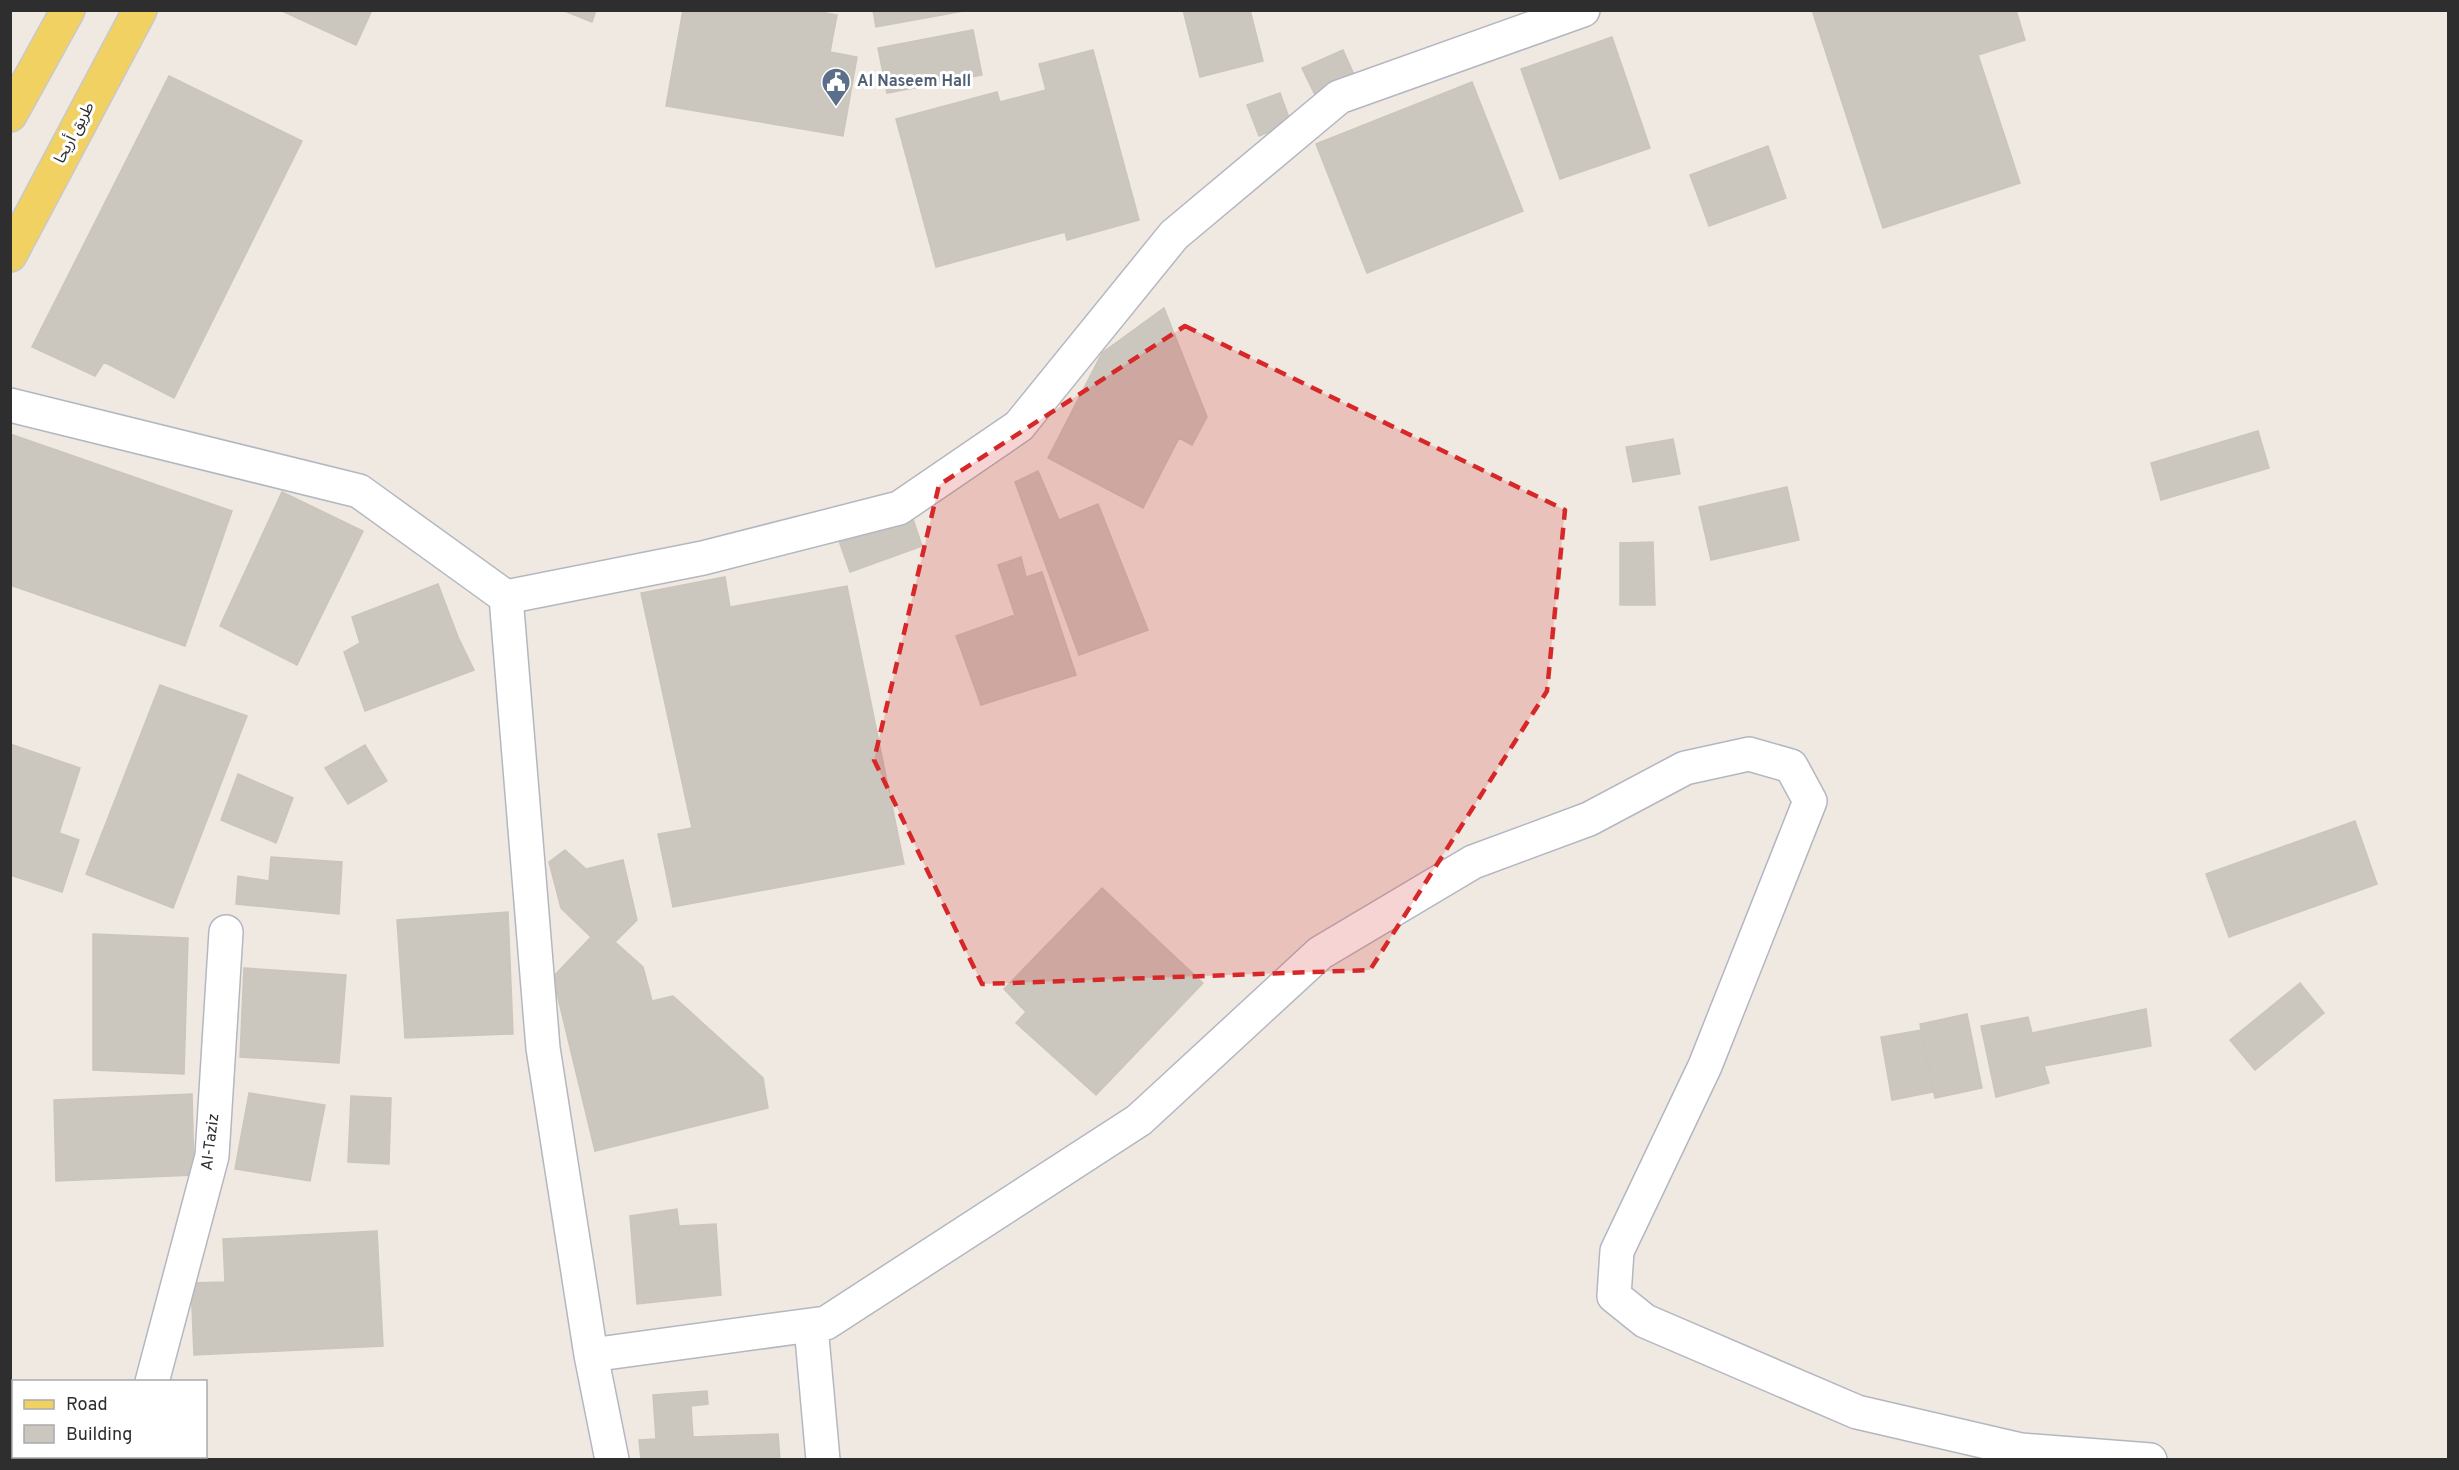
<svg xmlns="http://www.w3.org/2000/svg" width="2459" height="1470" viewBox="0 0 2459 1470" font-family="Overpass,'Noto Sans Arabic',sans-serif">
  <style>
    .building { fill: #cbc7bf; stroke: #cbc5ba; stroke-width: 1.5 }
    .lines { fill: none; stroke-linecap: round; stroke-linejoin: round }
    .minor-casing { stroke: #b4b7c1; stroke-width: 36 }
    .major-casing { stroke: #c9c9c9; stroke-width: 36 }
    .minor { stroke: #fff; stroke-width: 33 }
    .major { stroke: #f2d163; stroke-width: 33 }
    .marked { fill: #d62828; fill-opacity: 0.2; stroke: #d62828; stroke-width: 4.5; stroke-dasharray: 12 8; stroke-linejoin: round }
    .labels { text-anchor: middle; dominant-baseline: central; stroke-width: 6; stroke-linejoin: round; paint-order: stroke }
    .service-label { font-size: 16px; font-weight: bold; fill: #4e5e75; stroke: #fff; text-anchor: start }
    .street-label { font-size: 16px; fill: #2e2e2e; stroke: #fff }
  </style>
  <rect width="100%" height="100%" fill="#efe9e1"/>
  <path class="building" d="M280 10H372L356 45Z
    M562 10H596L592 22Z
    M683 10H812L837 15 830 52 857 57 843 136 666 106Z
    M873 10H969L876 27Z
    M1183 10H1250L1263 61 1200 77Z
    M1812 10H1953L1954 13 1961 10H2016L2025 40 1978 55 2020 183 1883 228Z
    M973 30 982 75 887 93 878 48Z
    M1612 37 1650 148 1560 179 1521 69Z
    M1093 50 1139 220 1067 240 1065 232 936 267 896 119 997 92 1000 102 1046 90 1039 64Z
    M1343 50 1357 81 1317 99 1302 68Z
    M169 76 302 141 174 398 104 362 95 376 32 347Z
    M1472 82 1523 211 1367 273 1316 144Z
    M1280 93 1291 123 1259 136 1247 105Z
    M1768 146 1786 198 1709 226 1690 175Z
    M1164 308 1207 417 1192 445 1179 438 1143 508 1048 458 1102 353Z
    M2258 431 2269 468 2161 500 2151 463Z
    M10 434 232 511 185 646 10 585Z
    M1673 439 1680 474 1633 482 1626 447Z
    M1038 471 1059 520 1098 504 1148 630 1079 655 1015 482Z
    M1787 487 1799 540 1711 560 1699 507Z
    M282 492 363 531 297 665 220 626Z
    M910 510 922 546 850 572 837 535Z
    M1653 542 1655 605H1620V543Z
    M1021 557 1026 577 1042 572 1076 675 981 705 956 636 1015 615 998 565Z
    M725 577 730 607 847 586 904 864 673 907 658 834 692 828 641 593Z
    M438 584 458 637 474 670 365 711 344 652 360 643 352 617Z
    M160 685 247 716 173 908 86 874Z
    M10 744 80 768 59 833 79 840 62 892 10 875Z
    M365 745 387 781 348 804 325 768Z
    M238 774 293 798 276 843 221 820Z
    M2355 821 2377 884 2229 937 2206 874Z
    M565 850 586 869 623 860 637 920 615 942 643 967 652 1001 673 996 763 1078 768 1108 595 1151 553 977 591 937 561 908 549 862Z
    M271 857 342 862 339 914 236 904 238 876 269 881Z
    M1102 888 1203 983 1096 1095 1016 1023 1026 1012 1004 989Z
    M508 912 513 1034 405 1038 397 920Z
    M93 934 188 938 184 1074 93 1070Z
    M244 968 346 975 339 1063 240 1057Z
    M2300 983 2324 1013 2255 1070 2230 1040Z
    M2146 1009 2151 1046 2044 1066 2049 1083 1996 1097 1981 1026 2028 1017 2032 1033Z
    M1967 1014 1982 1088 1935 1098 1920 1024Z
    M1921 1030 1933 1092 1892 1100 1881 1037Z
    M249 1093 325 1105 310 1181 235 1169Z
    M192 1094 194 1175 56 1181 54 1100Z
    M351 1096 391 1098 389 1164 348 1162Z
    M677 1209 679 1226 716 1224 721 1295 637 1304 630 1216Z
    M377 1231 383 1346 194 1355 191 1283 225 1282 223 1239Z
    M707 1391 708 1404 691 1406 693 1437 778 1434 780 1460H641L639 1440 656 1439 653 1395Z"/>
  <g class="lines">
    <g class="minor-casing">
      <path id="minor" d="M10 405 359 491 506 597 543 1048 591 1355 612 1460
        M506 597 703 558 899 508 1019 426 1174 235 1339 97 1583 10
        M811 1326 823 1460
        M591 1355 826 1323 1139 1120 1320 953 1473 862 1589 819 1685 768 1749 754 1791 766 1810 801 1705 1066 1617 1251 1614 1296 1645 1321 1857 1412 2021 1450 2150 1460
        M152 1382 212 1156 226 932
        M156 1456V1460"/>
    </g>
    <g class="major-casing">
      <path id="major" d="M10 115 68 10
        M10 255 140 10"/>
    </g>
    <use href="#minor" class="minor"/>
    <use href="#major" class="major"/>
  </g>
  <path class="marked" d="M1185 326 1565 510 1547 691 1370 970 982 984 874 760 939 485Z"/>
  <defs>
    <g id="civic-pin" transform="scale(1.5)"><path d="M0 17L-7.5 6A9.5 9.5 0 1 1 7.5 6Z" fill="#5c6f8a" stroke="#fff"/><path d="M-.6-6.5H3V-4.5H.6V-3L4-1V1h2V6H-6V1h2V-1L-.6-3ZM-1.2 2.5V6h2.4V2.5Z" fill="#fff"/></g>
  </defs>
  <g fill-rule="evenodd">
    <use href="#civic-pin" x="836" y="82"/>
  </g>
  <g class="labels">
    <g class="service-label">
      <text x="857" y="82">Al Naseem Hall</text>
    </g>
    <g class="street-label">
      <text transform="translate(75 133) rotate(-62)">طريق أريحا</text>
      <text transform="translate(211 1142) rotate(-83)">Al-Taziz</text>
    </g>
  </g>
  <rect width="2459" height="1470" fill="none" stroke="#2e2e2e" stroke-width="24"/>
  <rect x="12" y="1380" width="195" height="78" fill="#ffffff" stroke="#ababab" stroke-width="1.5"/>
  <rect x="24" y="1400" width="30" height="9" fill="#f2d163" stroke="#ababab" stroke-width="1.5"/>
  <text x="66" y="1410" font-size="18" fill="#2e2e2e">Road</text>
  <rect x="24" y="1425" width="30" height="18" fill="#cbc7bf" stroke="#ababab" stroke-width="1.5"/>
  <text x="66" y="1440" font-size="18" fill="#2e2e2e">Building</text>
</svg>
